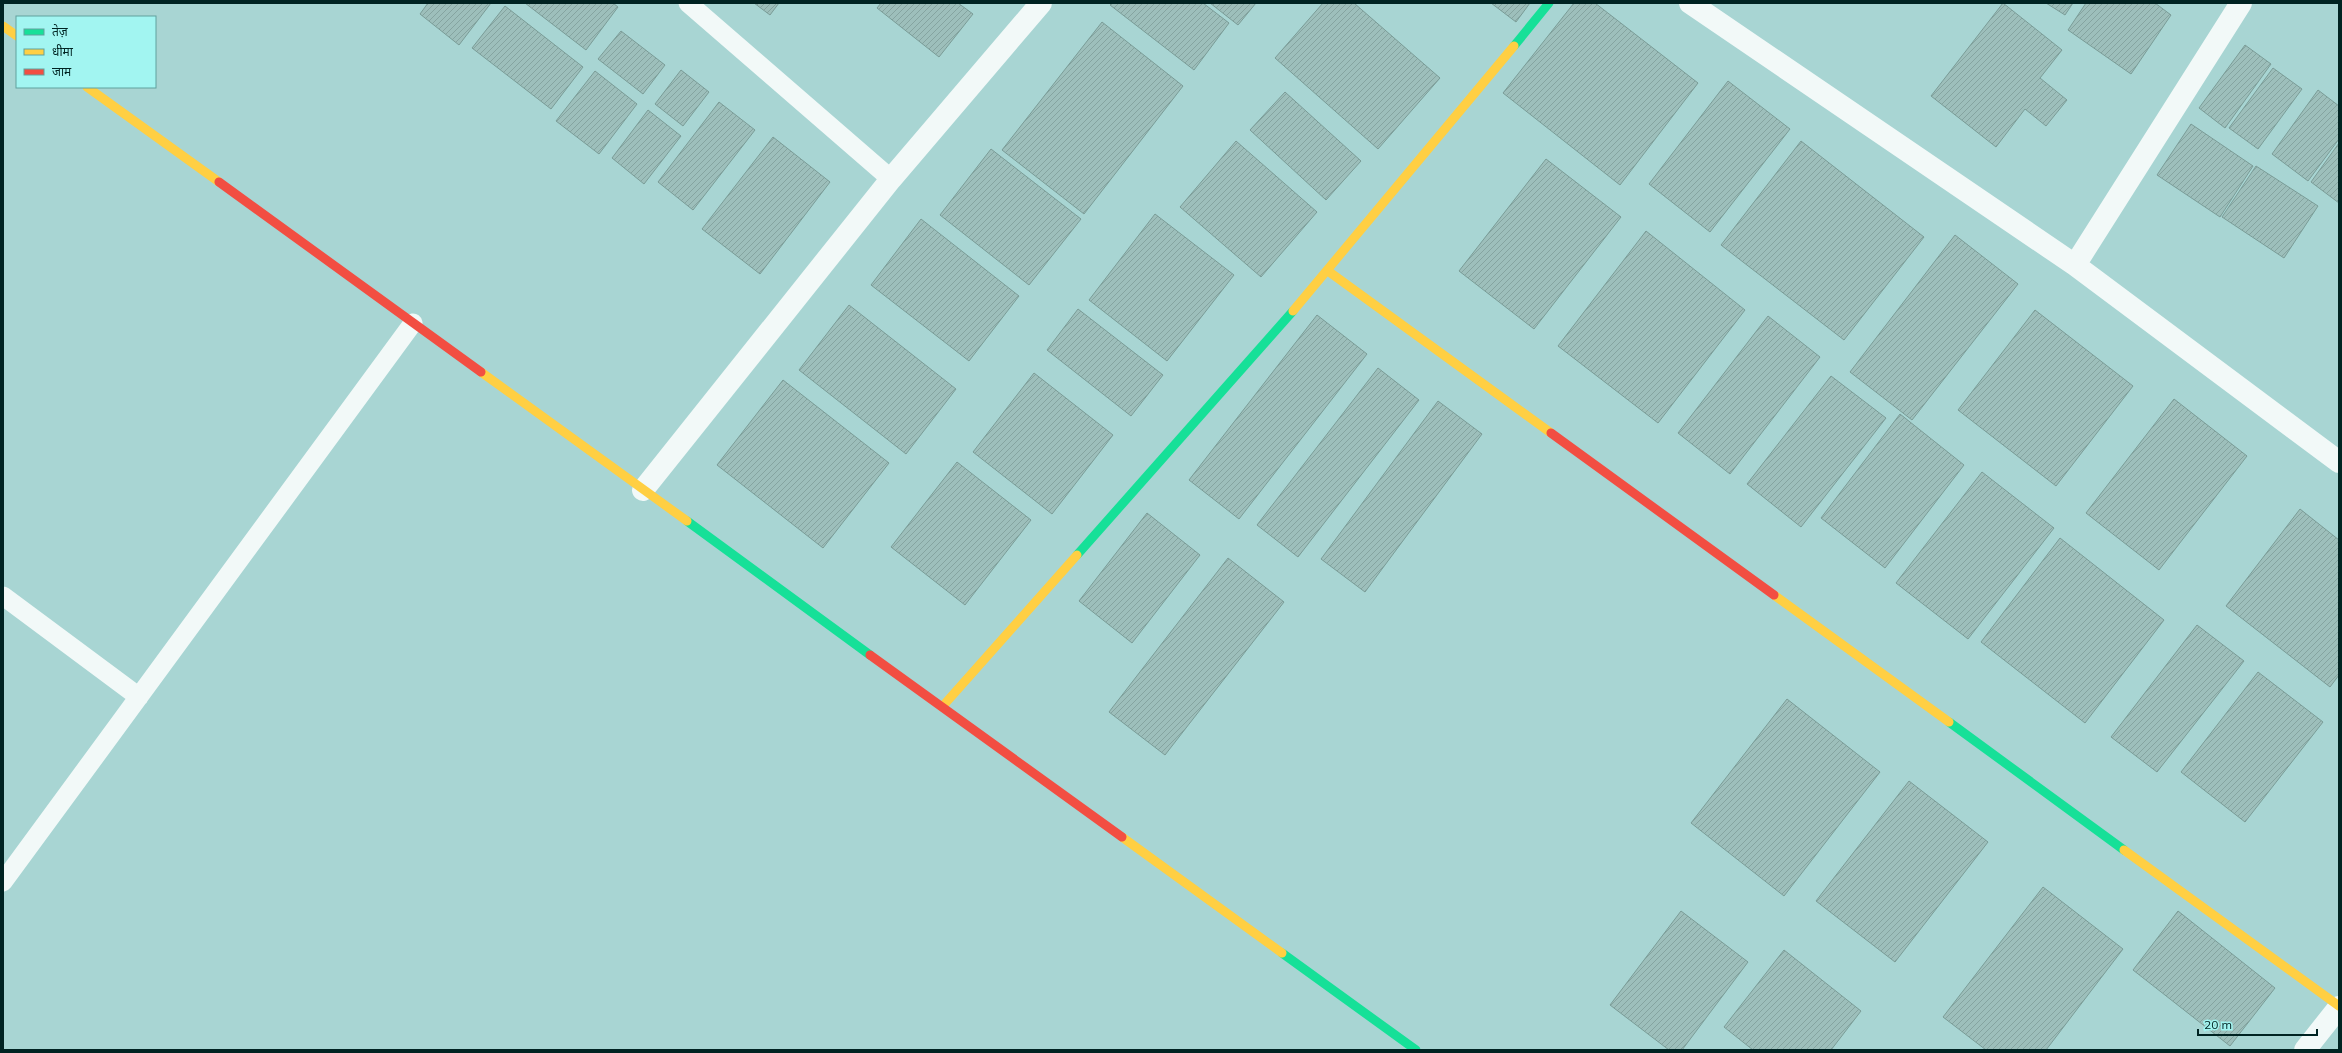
<svg xmlns="http://www.w3.org/2000/svg" width="2342" height="1053" viewBox="0 0 2342 1053" font-family="Mulish,'Noto Sans Devanagari',sans-serif">
  <style>
    .building { fill: url(#building-hatch); stroke: #7a9c97 }
    .lines { fill: none; stroke-linecap: round; stroke-linejoin: round }
    .lane { stroke: #f2f9f8; stroke-width: 19 }
    .street { stroke: #f2f9f8; stroke-width: 22 }
    .fast { stroke: #16e098; stroke-width: 9 }
    .slow { stroke: #ffcf43; stroke-width: 9 }
    .jam { stroke: #f24e42; stroke-width: 9 }
  </style>
  <defs>
    <pattern id="building-hatch" width="6" height="6" patternUnits="userSpaceOnUse"><rect width="6" height="6" fill="#9dbfbb"/><path d="M-1 1l2-2M0 6l6-6M5 7l2-2" fill="none" stroke="#85a4a0"/></pattern>
  </defs>
  <rect width="100%" height="100%" fill="#a8d5d3"/>
  <path class="building" d="M428 3H491L459 45 420 14Z
    M525 3H613L618 7 586 50Z
    M754 3H779L770 15Z
    M881 3H958L973 14 939 57 877 8Z
    M1112 3H1203L1229 23 1194 70 1110 5Z
    M1210 3H1256L1238 25Z
    M1323 3H1354L1440 78 1378 149 1275 58Z
    M1491 3H1530L1516 22Z
    M1574 3H1595L1698 83 1620 185 1503 93Z
    M2003 3 2062 50 2040 78 2067 100 2046 126 2025 109 1996 147 1931 96Z
    M2046 3H2073L2065 15Z
    M2086 3H2155L2171 15 2131 74 2068 30Z
    M505 6 583 67 551 109 472 48Z
    M1102 22 1183 86 1084 214 1002 150Z
    M621 31 665 65 643 94 598 59Z
    M2245 45 2271 64 2225 128 2199 108Z
    M2273 68 2302 89 2258 149 2229 128Z
    M681 70 709 92 683 126 655 104Z
    M595 71 637 104 599 154 556 121Z
    M1728 81 1790 129 1710 232 1649 184Z
    M2318 90 2339 106V139L2308 181 2272 154Z
    M1285 92 1361 161 1326 200 1250 130Z
    M719 102 755 130 693 210 658 182Z
    M648 110 681 136 644 184 612 158Z
    M2191 124 2253 166 2220 217 2157 175Z
    M773 137 830 182 760 274 702 229Z
    M1236 141 1317 212 1261 277 1180 207Z
    M1801 141 1924 237 1844 340 1721 245Z
    M2339 143V203L2311 182Z
    M991 149 1081 219 1029 285 940 215Z
    M1546 159 1621 217 1534 329 1459 271Z
    M2256 166 2318 206 2284 258 2222 217Z
    M1155 214 1234 275 1167 361 1089 300Z
    M921 219 1019 296 969 361 871 285Z
    M1646 231 1745 310 1658 423 1558 346Z
    M1955 235 2018 284 1912 420 1850 372Z
    M849 305 956 389 906 454 799 370Z
    M1078 309 1163 375 1131 416 1047 350Z
    M2035 310 2133 386 2056 486 1958 410Z
    M1317 315 1367 354 1239 519 1189 480Z
    M1768 316 1820 357 1730 474 1678 433Z
    M1378 368 1419 400 1298 557 1257 525Z
    M1034 373 1113 435 1052 514 973 452Z
    M1831 376 1886 418 1801 527 1747 484Z
    M783 380 889 463 823 548 717 465Z
    M2174 399 2247 456 2159 570 2086 513Z
    M1438 401 1482 434 1365 592 1321 559Z
    M1900 414 1964 465 1885 568 1821 518Z
    M957 462 1031 520 965 605 891 547Z
    M1982 472 2054 528 1968 639 1896 583Z
    M2300 509 2339 540V675L2330 687 2226 606Z
    M1147 513 1200 555 1132 643 1079 601Z
    M2060 538 2164 620 2085 723 1981 642Z
    M1228 558 1284 602 1165 755 1109 712Z
    M2197 625 2244 661 2157 772 2111 737Z
    M2258 672 2323 722 2245 822 2181 772Z
    M1787 699 1880 772 1784 896 1691 823Z
    M1909 781 1988 842 1895 962 1816 901Z
    M2043 887 2123 949 2046 1050H1986L1943 1017Z
    M1681 911 1748 962 1682 1050H1669L1610 1005Z
    M2178 911 2275 988 2230 1046 2133 970Z
    M1784 950 1861 1011 1831 1050H1753L1724 1027Z"/>
  <g class="lines">
    <path class="lane" d="M688 3 891 179
      M3 596 139 697
      M3 882 413 323"/>
    <path class="street" d="M1690 3 2075 265 2339 462
      M2075 265 2241 3
      M643 490 891 179 1041 3
      M2305 1050 2339 1007"/>
    <path class="fast" d="M1514 46 1549 3
      M687 521 870 655
      M1077 555 1293 311
      M1949 722 2124 850
      M1282 953 1416 1050"/>
    <path class="slow" d="M3 26 17 36
      M87 87 219 182
      M1328 271 1551 433
      M1293 311 1514 46
      M481 372 687 521
      M1774 595 1949 722
      M942 707 1077 555
      M1122 837 1282 953
      M2124 850 2339 1006"/>
    <path class="jam" d="M219 182 481 372
      M1551 433 1774 595
      M870 655 1122 837"/>
  </g>
  <rect width="2342" height="1053" fill="none" stroke="#002322" stroke-width="8"/>
  <rect x="16" y="16" width="140" height="72" fill="#a2f5f1" stroke="#61a19e"/>
  <rect x="24" y="29" width="20" height="6" fill="#16e098" stroke="#61a19e"/>
  <text x="52" y="36" font-size="12" fill="#002322">तेज़</text>
  <rect x="24" y="49" width="20" height="6" fill="#ffcf43" stroke="#61a19e"/>
  <text x="52" y="56" font-size="12" fill="#002322">धीमा</text>
  <rect x="24" y="69" width="20" height="6" fill="#f24e42" stroke="#61a19e"/>
  <text x="52" y="76" font-size="12" fill="#002322">जाम</text>
  <path d="M2198 1029v6h119v-6" fill="none" stroke="#002322" stroke-width="2"/>
  <text x="2204" y="1029" font-size="12" fill="#002322" stroke="#a2f5f1" stroke-width="3" paint-order="stroke">20 m</text>
</svg>
